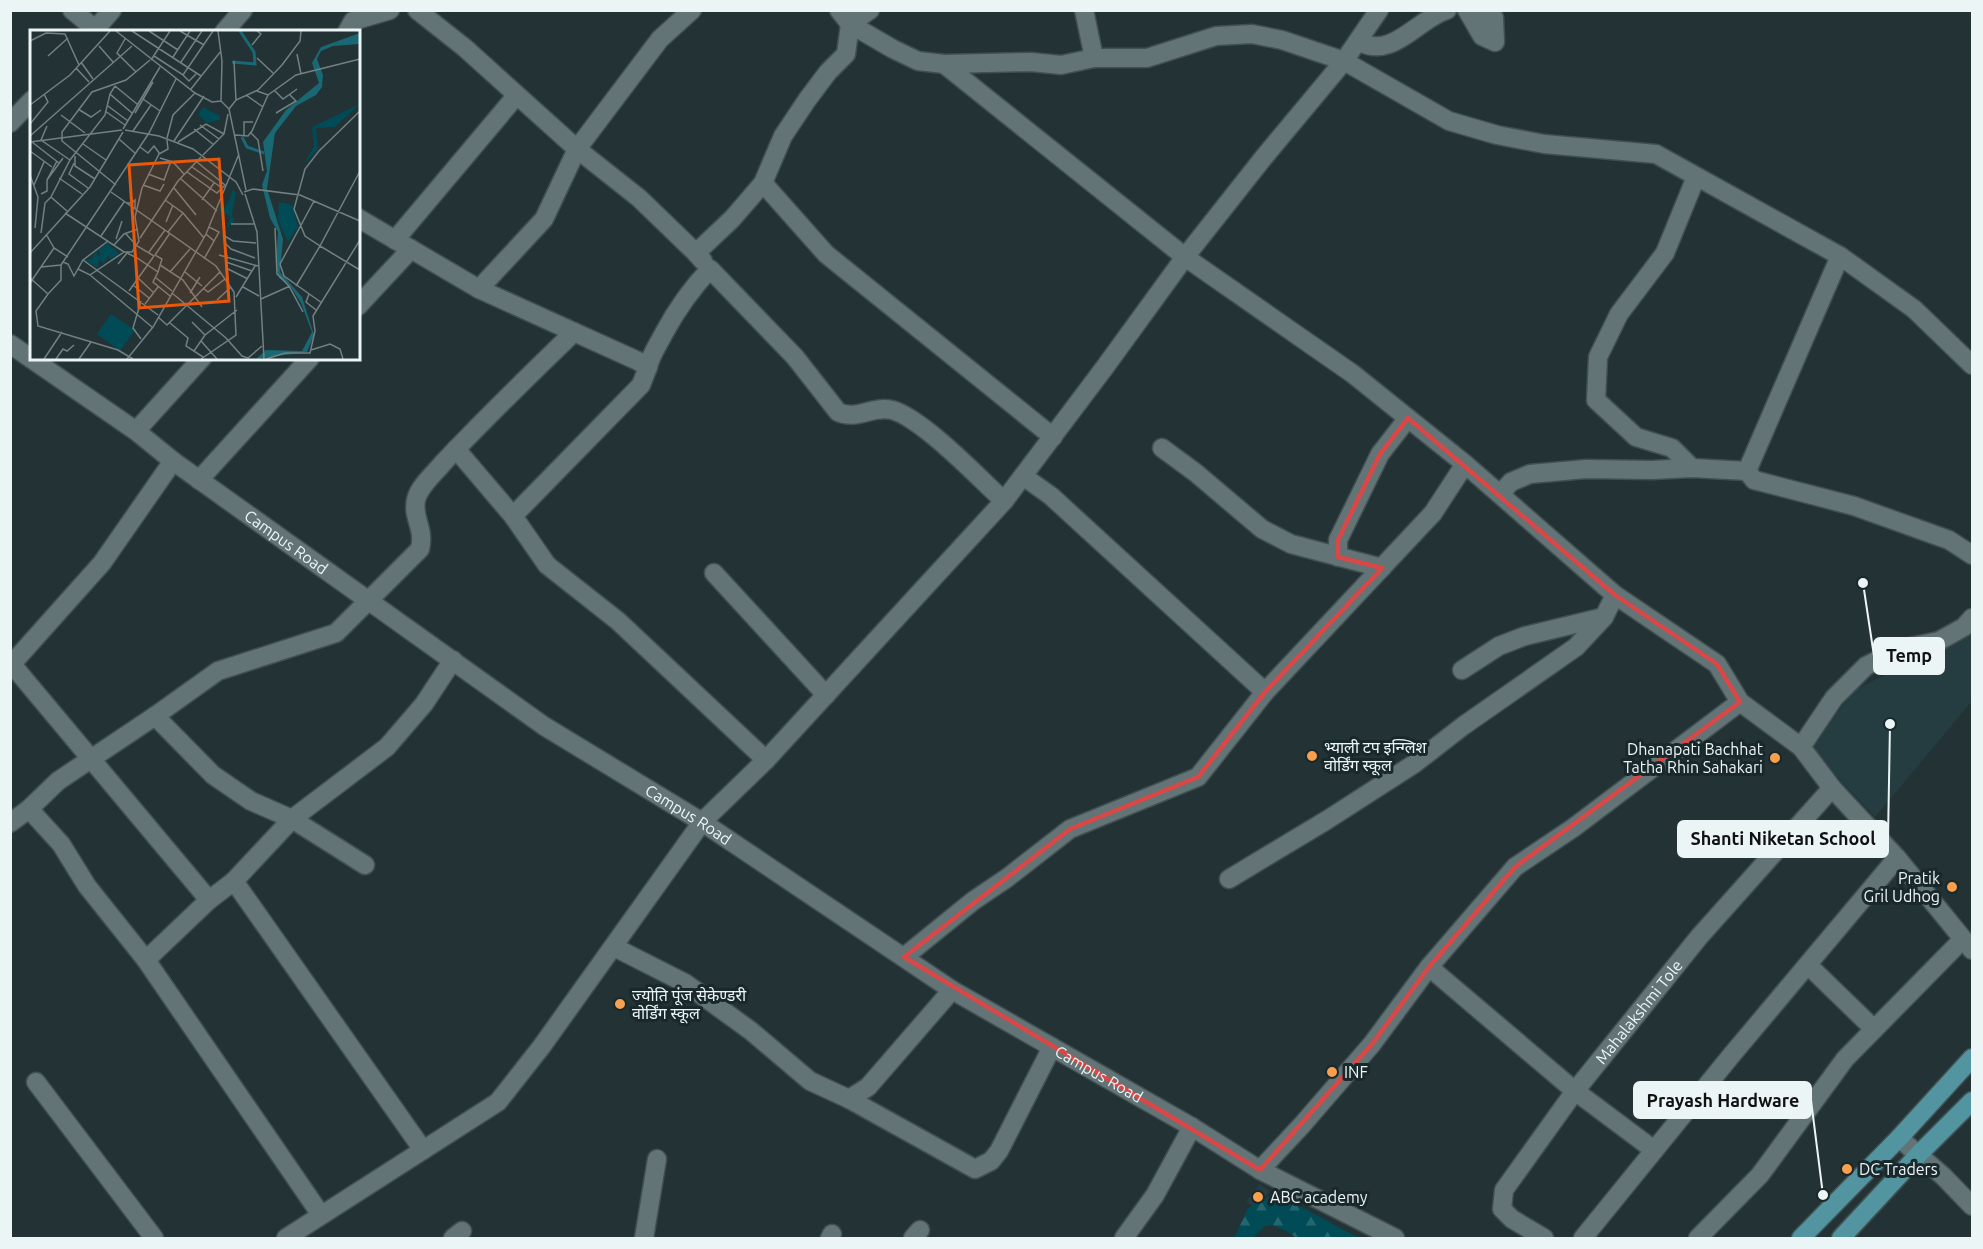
<svg xmlns="http://www.w3.org/2000/svg" width="1983" height="1249" viewBox="0 0 1983 1249" font-family="Ubuntu,'Noto Sans Devanagari',sans-serif">
  <style>
    .built { fill: #253d41 }
    .forest { fill: url(#forest-firs) }
    .lines { fill: none; stroke-linecap: round; stroke-linejoin: round }
    .minor-casing { stroke: #414f50; stroke-width: 21 }
    .major-casing { stroke: #414f50; stroke-width: 21 }
    .minor { stroke: #637477; stroke-width: 18 }
    .major { stroke: #52949f; stroke-width: 18 }
    .marked { fill: none; stroke: #d94747; stroke-width: 4.5; stroke-linejoin: round }
    .poi-dot { fill: #f99f4d; stroke: #19282b; stroke-width: 2 }
    .labels { text-anchor: middle; dominant-baseline: central; stroke-width: 6; stroke-linejoin: round; paint-order: stroke }
    .street-label { font-size: 16px; fill: #ebf5f6; stroke: #19282b }
    .poi-label { font-size: 16px; fill: #ebf5f6; stroke: #19282b; text-anchor: start }
    .inset-river { fill: none; stroke: #196874; stroke-width: 3 }
    .inset-road { fill: none; stroke: #738082; stroke-width: 1.5 }
    .view { fill: #e8590c; fill-opacity: 0.15; stroke: #e8590c; stroke-width: 3 }
    .inset-edge { fill: none; stroke: #ebf5f6; stroke-width: 3 }
    .leader { fill: none; stroke: #ebf5f6; stroke-width: 2 }
    .callout-dot { fill: #ebf5f6; stroke: #19282b; stroke-width: 2 }
    .callout { fill: #ebf5f6; stroke: #ebf5f6; stroke-width: 2 }
    .callout-label { font-size: 18px; text-anchor: middle; font-weight: bold; fill: #111 }
  </style>
  <defs>
    <pattern id="forest-firs" width="22" height="20" patternUnits="userSpaceOnUse" patternTransform="scale(1.5)"><rect width="22" height="20" fill="#004b55"/><path d="M5 1l3.5 6h-7zM16 11l3.5 6h-7z" fill="#25666e"/></pattern>
  </defs>
  <rect width="100%" height="100%" fill="#233235"/>
  <path class="built" d="M1971 631 1972 701 1875 817 1808 746 1857 689Z
    M1260 1184 1269 1191 1256 1209 1246 1202Z"/>
  <path class="forest" d="M1275 1193 1359 1238H1297L1286 1231 1272 1225 1265 1226 1253 1238H1234L1248 1208Z"/>
  <g class="lines">
    <g class="minor-casing">
      <g id="minor">
        <path d="M72 10 95 29"/>
        <path d="M417 10 465 48 577 149 639 198 696 253"/>
        <path d="M839 10 850 24 893 49 918 61 944 64 1031 62 1061 65 1094 58H1147L1216 36 1252 34 1282 40 1344 61 1449 121 1497 135 1544 144 1656 154 1840 256 1914 309 1972 365"/>
        <path d="M1084 10 1094 58"/>
        <path d="M1467 10 1482 36 1495 42 1494 18 1478 10"/>
        <path d="M93 32 112 10"/>
        <path d="M224 32 243 10"/>
        <path d="M347 32 353 21 390 10"/>
        <path d="M1358 41C1392 61 1417 19 1447 10"/>
        <path d="M944 64 1185 257 1353 374 1465 464 1615 595 1717 664 1740 702 1801 747 1832 788 1897 858 1972 950"/>
        <path d="M10 123 32 100"/>
        <path d="M763 183 826 254 1053 437"/>
        <path d="M358 218 479 289 544 219 577 149 660 39 692 10"/>
        <path d="M395 240 516 96"/>
        <path d="M1840 256 1747 471 1754 480 1854 506 1949 540 1972 555"/>
        <path d="M703 261 696 253 732 219 763 183 783 136 807 100 828 72 846 54 850 24 870 10"/>
        <path d="M479 289 638 361 648 367C651 354 658 345 664 333 677 309 691 289 710 269L795 357 838 412C858 421 872 405 892 410 922 418 979 478 1004 501"/>
        <path d="M358 306 411 249"/>
        <path id="s1" d="M10 344 136 431 173 461 544 726 702 822 952 990 1192 1127 1260 1170 1395 1238"/>
        <path d="M136 431 202 358"/>
        <path d="M1162 448 1196 473 1262 529 1291 544 1382 568"/>
        <path d="M456 449 513 516 547 565 618 621 766 760"/>
        <path d="M1692 468 1672 448 1636 437 1596 400 1598 357 1619 314 1665 253 1696 177"/>
        <path d="M1023 476 1051 496 1265 692 1433 513 1465 464"/>
        <path d="M199 480 310 358"/>
        <path d="M1500 494 1511 482 1530 474 1586 469 1652 470 1692 468 1747 471"/>
        <path d="M513 516 641 385 648 367"/>
        <path d="M1338 557V540L1380 454 1408 418"/>
        <path d="M714 573 826 695"/>
        <path d="M10 662 209 900 234 881 423 1150"/>
        <path d="M10 666 102 563 173 461"/>
        <path d="M1462 670 1499 646 1525 636 1604 617"/>
        <path d="M155 716 213 775 251 801 292 819 365 865"/>
        <path d="M1801 747 1834 698 1866 666 1900 649 1939 641 1964 627 1972 618"/>
        <path d="M29 809 61 844 87 886 146 960"/>
        <path d="M10 823 29 809 58 781 155 716 218 671 336 633 420 549C425 528 412 518 416 500 419 486 434 474 443 463 485 418 530 375 574 332"/>
        <path d="M1229 879 1327 820 1414 764 1463 726 1576 647 1604 617 1615 595"/>
        <path d="M234 881 292 819 387 747 424 704 453 660"/>
        <path d="M209 900 146 960 321 1215"/>
        <path d="M614 947 685 983 751 1031 810 1081 849 1099 868 1087 952 990"/>
        <path d="M904 957 973 901 1007 878 1070 829 1198 777 1265 692"/>
        <path d="M1808 965 1874 1029"/>
        <path d="M1429 967 1575 1091 1654 1150"/>
        <path d="M36 1082 154 1238"/>
        <path d="M849 1099 975 1169 991 1161 999 1151 1052 1047"/>
        <path d="M1899 1138 1943 1176 1972 1206"/>
        <path d="M1260 1170 1302 1125 1372 1044 1429 967 1515 867 1573 828 1740 702"/>
        <path d="M286 1238 498 1102 542 1046 702 822 766 760 1004 501 1105 367 1185 257 1264 157 1344 61 1379 10"/>
        <path d="M453 1238 462 1231"/>
        <path d="M644 1238 657 1159"/>
        <path d="M830 1238 832 1234"/>
        <path d="M913 1238 920 1230"/>
        <path d="M1124 1238 1155 1195 1192 1127"/>
        <path id="s2" d="M1544 1238 1512 1219 1502 1209 1504 1190 1575 1091 1699 937 1832 788"/>
        <path d="M1583 1238 1730 1057 1897 858"/>
        <path d="M1698 1238 1760 1175 1845 1059 1963 939"/>
      </g>
    </g>
    <g class="major-casing">
      <path id="major" d="M1801 1238 1899 1138 1972 1058
        M1841 1238 1918 1155 1972 1101"/>
    </g>
    <use href="#minor" class="minor"/>
    <use href="#major" class="major"/>
  </g>
  <path class="marked" d="M1408 418 1615 595 1717 664 1740 702 1515 867 1429 967 1372 1044 1260 1170 904 957 1070 829 1198 777 1265 692 1382 568 1338 557V540L1380 454Z"/>
  <g class="poi-dot">
    <circle cx="1312" cy="756" r="6"/>
    <circle cx="1775" cy="758" r="6"/>
    <circle cx="1952" cy="887" r="6"/>
    <circle cx="620" cy="1004" r="6"/>
    <circle cx="1332" cy="1072" r="6"/>
    <circle cx="1847" cy="1169" r="6"/>
    <circle cx="1258" cy="1197" r="6"/>
  </g>
  <g class="labels">
    <g class="street-label">
      <text stroke="none"><textPath href="#s1" startOffset="340">Campus Road</textPath></text>
      <text stroke="none"><textPath href="#s1" startOffset="826">Campus Road</textPath></text>
      <text stroke="none"><textPath href="#s2" startOffset="294">Mahalakshmi Tole</textPath></text>
      <text stroke="none"><textPath href="#s1" startOffset="1312">Campus Road</textPath></text>
    </g>
    <g class="poi-label">
      <text x="1324" y="747">भ्याली टप इन्ग्लिश<tspan x="1324" dy="18">वोर्डिंग स्कूल</tspan></text>
      <text x="1763" y="749" text-anchor="end">Dhanapati Bachhat<tspan x="1763" dy="18">Tatha Rhin Sahakari</tspan></text>
      <text x="1940" y="878" text-anchor="end">Pratik<tspan x="1940" dy="18">Gril Udhog</tspan></text>
      <text x="632" y="995">ज्योति पूंज सेकेण्डरी<tspan x="632" dy="18">वोर्डिंग स्कूल</tspan></text>
      <text x="1344" y="1072">INF</text>
      <text x="1859" y="1169">DC Traders</text>
      <text x="1270" y="1197">ABC academy</text>
    </g>
  </g>
  <g transform="translate(30 30)">
    <rect width="330" height="330" fill="#233235"/>
    <path d="M78 213 89 224 81 229 78 226 74 234 69 229 68 238 54 230 61 229 67 220V226L71 225 68 220Z" fill="#004b55"/>
    <path d="M330 74 305 97 286 98 288 119 274 134 284 116 282 97ZM203 159 206 163 202 184 204 191 196 199 200 187 189 180 193 171 192 181 198 173ZM249 172 262 175 268 197 258 212 248 190Z" fill="#004b55"/>
    <path d="M173 77 190 86V90L177 93 168 85ZM81 284 105 300 90 321 67 304Z" fill="#004b55"/>
    <path d="M330 3V14L303 16 291 21 287 29 293 45 292 57 286 65 266 76 245 103 237 159 253 209 250 242 272 267 284 305 277 322 226 329 236 320 272 321 282 302 271 273 259 254 249 248 246 235 248 202 240 188 232 155 237 141 233 112 256 80 289 53 282 33 291 17Z" fill="#196874"/>
    <path class="inset-river" d="M202 32 225 34 224 22 210 1M212 107 217 117 234 123"/>
    <path class="inset-road" d="M86 1 165 63 182 72 191 71M102 1 171 46M119 1 148 20M150 1 174 15M188 1 192 31 191 71 199 79 216 160M95 9 87 23 106 42M0 11 16 3 35 4 49 35M222 15 231 4 227 1M69 16 83 32M267 24 271 44M18 26 38 8M124 26 153 45 183 1M143 27 160 1M227 28 243 43M121 30 140 1M204 31 206 71M51 32 63 49M151 32 172 1M46 38 59 52M153 45 159 51 166 44M85 56 80 64 102 83M85 56 107 74M161 59 191 21M227 61 238 65 266 45 330 29M245 61 253 69 267 59M216 65 233 77M113 69 130 81M0 75 40 45 80 1M78 76 98 91M48 79 61 87 71 80M199 79 206 70 228 60 252 35 270 11 271 1M75 81 95 95M105 83 123 52M246 83 266 71 260 65M31 85 55 103M0 94 18 72 14 64M170 95 189 109M17 96 11 110 40 130M93 99 130 37M164 99 184 115M95 100 129 106 163 119 206 152 213 165M103 101 121 75M221 103 228 110 233 141M205 105 218 106 222 101 238 65M214 105V92H223M0 106 102 16M137 108 143 85 165 63M89 109 106 124M144 111 174 66M0 112 92 100M2 112 29 133M148 112 176 94 194 104M53 114 76 130M110 117 118 123 124 116 130 124M0 121 22 137M173 125 194 104 198 84M45 126V136L65 149M130 128 143 132 154 144M167 132 195 155M44 133 39 144 58 158M162 137 192 158M330 141 290 216 330 240M157 142 187 163 195 155M118 144 134 150 141 131M0 145 8 167 5 198M29 148 52 164M151 149 187 181M17 150 27 131M4 155 14 132M86 155 32 111V102L62 62 96 50 120 30M113 155 130 161 134 154M144 158 166 185M81 162 186 236 204 262 206 305 171 329M214 162 223 159 270 165 330 191M11 164 17 161V150L33 128M215 164 227 202 234 329M135 170 153 183 138 202M172 170 184 153M284 171 250 234 254 246 292 273M97 173H101L102 172H103L105 170V180M37 181 21 167 40 130 75 85 80 64M35 183 94 222H102L109 211 105 187 112 158 129 124 138 119 137 110M153 183 174 208M136 192 143 175M201 194H225M179 197 189 202 184 211M245 198 247 244 259 256 273 282M11 203 15 173 21 167M16 204 24 218 38 227M96 204 107 216 124 226M193 205 203 211 226 213M71 206 94 172M110 208 148 151 171 127M86 209 92 191M194 212 201 219 225 228M84 215 94 204 108 199M119 222 135 200M0 223 60 157 93 102M189 225 228 236M197 225 196 232 222 241M174 229 184 211 176 204M53 230 128 285M33 232 38 234 44 246 53 230 78 211M88 234 97 223 107 228 128 242 123 252 140 266M130 235 153 250 172 277M11 237 31 235M196 238 218 249M48 239 60 245 94 222M128 242 132 229 125 225 140 203M140 242 160 219M155 242 172 256M60 245 122 297M125 247 142 261M0 248 18 264 31 250V235L119 103 146 49M108 248 123 262M0 253 24 218M103 255 119 268M266 256 290 216 275 206 264 179 275 139 289 121 330 81M213 257 229 266M173 258 178 262 195 249M99 261 124 226M142 263 196 308 212 326 218 328 232 316M160 263 170 247M18 264 6 281 8 296 88 320 103 329M279 264 276 272 286 280M206 267 225 236M231 269 260 256M187 270 201 257M111 271 103 298 111 309M115 274 128 257M128 287 137 295 190 242M162 292 175 305M140 293 158 308 156 316 173 327M171 311 187 329M281 320 300 314 310 319 313 329M164 321 175 305 207 280M14 329 32 302M26 329 33 319 37 321 44 315M49 329 61 312M97 329 123 297 176 204 209 124M236 329 255 323H280L285 301 283 286 330 210"/>
    <path class="view" d="M189 129 199 271 109 278 99 135Z"/>
    <rect width="330" height="330" class="inset-edge"/>
  </g>
  <path class="leader" d="M1863 583L1874 656M1890 724L1888 839M1823 1195L1811 1100"/>
  <g class="callout-dot">
    <circle cx="1863" cy="583" r="6"/>
    <circle cx="1890" cy="724" r="6"/>
    <circle cx="1823" cy="1195" r="6"/>
  </g>
  <g class="callout">
    <rect x="1874" y="638" width="70" height="36" rx="6"/>
    <rect x="1678" y="821" width="210" height="36" rx="6"/>
    <rect x="1634" y="1082" width="177" height="36" rx="6"/>
  </g>
  <g class="callout-label">
    <text x="1909" y="662">Temp</text>
    <text x="1783" y="845">Shanti Niketan School</text>
    <text x="1723" y="1107">Prayash Hardware</text>
  </g>
  <rect width="1983" height="1249" fill="none" stroke="#ebf5f6" stroke-width="24"/>
</svg>
